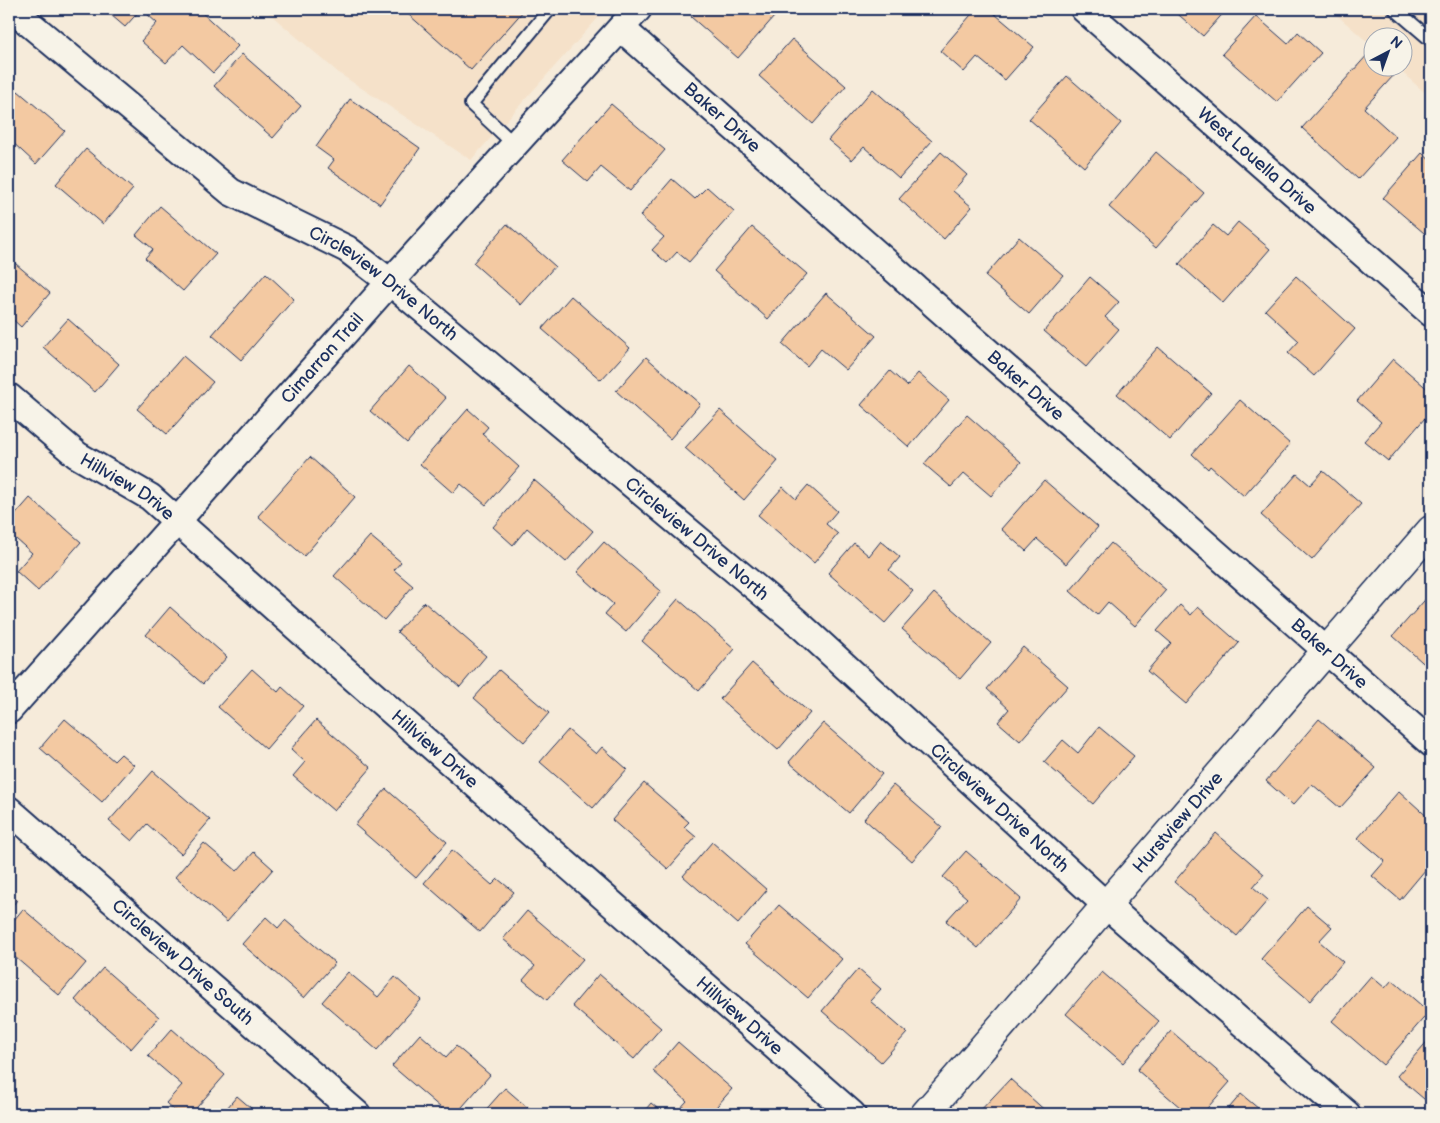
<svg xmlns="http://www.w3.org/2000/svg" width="1440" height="1123" viewBox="0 0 1440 1123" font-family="'Balsamiq Sans',sans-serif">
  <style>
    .built { fill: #f5e1c9 }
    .building { fill: #f3c9a2; stroke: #1b2f5e }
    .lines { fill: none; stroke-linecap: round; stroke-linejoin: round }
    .service-casing { stroke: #1b2f5e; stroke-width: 16 }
    .minor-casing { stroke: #1b2f5e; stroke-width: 30 }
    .tertiary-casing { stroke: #1b2f5e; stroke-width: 31 }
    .service { stroke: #f7f3e8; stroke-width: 12 }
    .minor { stroke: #f7f3e8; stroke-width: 26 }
    .tertiary { stroke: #f7f3e8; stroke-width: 28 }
    .labels { text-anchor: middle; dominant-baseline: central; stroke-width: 5; stroke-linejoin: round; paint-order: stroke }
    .street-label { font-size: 18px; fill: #1b2f5e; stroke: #f7f3e8 }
  </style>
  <rect width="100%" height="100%" fill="#f6ebda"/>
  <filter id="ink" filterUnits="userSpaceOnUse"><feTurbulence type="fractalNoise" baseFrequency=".02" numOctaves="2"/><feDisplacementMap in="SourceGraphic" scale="10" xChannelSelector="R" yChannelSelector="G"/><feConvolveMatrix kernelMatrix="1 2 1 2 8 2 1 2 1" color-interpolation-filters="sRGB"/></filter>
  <g filter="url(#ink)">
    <path class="built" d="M264 9H606L471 160 340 74Z
      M1330 9H1431V98L1397 68H1402V38H1372V46Z"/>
    <path class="building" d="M104 9H141L125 27Z
      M153 9H198L238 46 213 73 183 45 166 63 141 41 157 23 148 15Z
      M412 9H525L471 70 408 14Z
      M698 9H765L774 17 738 58 691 17Z
      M976 9H989L1034 47 1005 80 977 57 964 72 940 51Z
      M1172 9H1227L1203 36Z
      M1256 16 1288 44 1298 32 1321 53 1277 102 1222 54Z
      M792 39 846 86 813 124 759 76Z
      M1369 53 1372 56V68H1385L1394 75 1364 108 1396 137 1358 179 1302 128Z
      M242 54 301 106 273 138 214 86Z
      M1067 76 1121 123 1084 167 1029 119Z
      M873 89 932 141 899 178 864 147 852 160 828 140Z
      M18 91 65 131 36 164 9 139V101Z
      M350 99 420 148 380 204 328 168 334 160 316 147Z
      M611 104 665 150 630 191 601 167 588 182 562 160Z
      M86 149 133 189 103 224 56 184Z
      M941 152 967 175 953 191 972 207 944 239 899 199Z
      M1156 152 1204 193 1156 248 1109 207Z
      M1422 153 1431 161V239L1383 198Z
      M672 179 695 199 707 187 734 211 689 262 677 252 667 263 652 250 664 237 640 216Z
      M160 206 216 254 183 291 145 258 153 249 136 235Z
      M1238 222 1270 249 1223 303 1179 264 1213 225 1226 236Z
      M507 224 555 266 521 305 473 263Z
      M752 227 807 274 768 319 714 271Z
      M1019 237 1063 275 1029 314 985 276Z
      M9 258 50 293 21 327 9 316Z
      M266 273 294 299 241 360 212 335Z
      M1296 276 1355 329 1314 376 1288 353 1299 341 1265 310Z
      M1090 277 1119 302 1105 317 1119 329 1086 367 1044 331Z
      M826 293 876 336 846 370 821 349 807 366 782 344Z
      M571 296 630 348 601 380 542 329Z
      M68 319 119 364 95 392 43 347Z
      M1158 347 1211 393 1170 440 1117 394Z
      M183 356 213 382 167 434 137 409Z
      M646 357 700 404 670 439 616 391Z
      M1393 359 1431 392V411L1388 461 1364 441 1381 422 1357 401Z
      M409 366 446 398 407 443 370 411Z
      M890 371 907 386 918 373 949 400 909 447 861 405Z
      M1240 400 1290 444 1244 496 1210 466 1208 469 1192 454Z
      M468 409 488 427 482 434 519 467 486 505 461 484 453 493 420 464Z
      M720 410 778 461 744 500 685 448Z
      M967 415 1021 462 991 496 964 473 951 487 924 464Z
      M310 457 355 497 304 556 258 516Z
      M1323 471 1361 504 1312 560 1261 515 1297 474 1310 485Z
      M534 480 593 531 566 562 527 528 513 545 493 527Z
      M1044 480 1098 527 1066 564 1037 539 1026 551 1001 529Z
      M808 485 837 511 826 524 838 534 814 563 758 515 783 487 796 499Z
      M30 498 81 542 38 591 16 571 32 553 9 533V522Z
      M370 536 401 562 394 570 413 586 384 620 334 576Z
      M881 541 900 557 889 570 913 591 885 623 828 573 854 543 869 556Z
      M604 542 661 591 626 632 605 614 613 604 577 572Z
      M1111 543 1166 590 1135 626 1108 602 1097 615 1070 591Z
      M934 593 991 643 960 679 902 629Z
      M1431 593V670L1393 636Z
      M678 599 735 649 699 691 642 641Z
      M424 602 486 656 460 687 397 632Z
      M1180 605 1191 615 1198 607 1239 643 1186 704 1147 671 1171 643 1157 631Z
      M170 607 227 657 203 684 146 635Z
      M1023 647 1068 686 1020 741 998 722 1009 709 987 689Z
      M752 663 810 713 778 750 720 699Z
      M252 669 278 692 282 687 303 706 266 749 218 707Z
      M499 670 549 713 524 742 474 698Z
      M65 719 114 761 121 754 134 765 102 802 40 748Z
      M1319 719 1376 768 1340 808 1312 784 1293 805 1266 781Z
      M316 720 371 768 334 811 293 776 305 762 291 749Z
      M823 723 882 774 849 813 789 762Z
      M1099 727 1134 756 1093 804 1044 762 1063 740 1078 753Z
      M568 730 596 754 602 747 627 769 593 808 540 762Z
      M153 771 210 820 181 854 147 824 132 841 109 821Z
      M644 783 689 822 684 827 696 837 668 869 612 820Z
      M893 785 942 827 912 861 864 819Z
      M386 789 447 842 416 878 355 825Z
      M1399 791 1431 820V863L1400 900 1372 876 1385 861 1358 838Z
      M1216 833 1264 874 1253 887 1268 900 1237 936 1174 882Z
      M712 842 767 890 738 924 683 876Z
      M204 843 237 871 254 852 273 869 227 922 175 877Z
      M452 850 492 885 498 879 514 892 480 932 424 883Z
      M966 851 1021 899 978 948 946 921 967 898 943 877Z
      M9 893 17 900 9 910Z
      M779 905 842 959 808 998 745 944Z
      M1307 906 1332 927 1319 941 1343 962 1310 1001 1261 959Z
      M23 909 86 963 59 995 9 952V926Z
      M527 911 583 959 547 1000 523 980 535 966 503 939Z
      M266 917 278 928 285 920 335 963 304 998 242 944Z
      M103 968 159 1017 131 1049 75 1000Z
      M858 969 881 989 870 1001 907 1033 881 1062 822 1011Z
      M348 972 378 997 395 977 421 1000 377 1050 322 1002Z
      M1102 972 1159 1021 1123 1063 1066 1014Z
      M599 974 661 1028 634 1059 572 1006Z
      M1371 976 1385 988 1392 980 1429 1012 1383 1065 1332 1021Z
      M172 1029 225 1075 191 1114H178L166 1103 182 1085 148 1056Z
      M1171 1031 1230 1082 1202 1114H1188L1137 1070Z
      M420 1034 446 1057 456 1046 490 1075 456 1114H448L392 1066Z
      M1431 1037V1105L1397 1076Z
      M678 1042 732 1089 710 1114H675L687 1101 653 1071Z
      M1010 1079 1049 1114H977Z
      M505 1088 535 1114H482Z
      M1241 1094 1265 1114H1224Z
      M237 1096 258 1114H222Z
      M651 1103 664 1114H642Z"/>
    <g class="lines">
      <g class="service-casing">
        <path id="service" d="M1395 9 1431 40
          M515 145 471 104 550 9"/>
      </g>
      <g class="minor-casing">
        <g id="minor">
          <path id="s1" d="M12 9 231 192 347 249 390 282 797 622 1106 905 1347 1114"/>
          <path id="s2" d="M1084 9 1431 313"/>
          <path id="s3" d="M621 28 1431 743"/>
          <path id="s4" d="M9 397 77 455 150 497 331 658 852 1114"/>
          <path id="s5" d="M9 710 390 282 638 9"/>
          <path id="s6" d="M9 810 357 1114"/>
        </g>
      </g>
      <g class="tertiary-casing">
        <g id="tertiary">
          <path id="s7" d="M925 1114 1431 530"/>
        </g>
      </g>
      <use href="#service" class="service"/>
      <use href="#minor" class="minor"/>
      <use href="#tertiary" class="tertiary"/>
    </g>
  </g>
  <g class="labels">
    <g class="street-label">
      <text stroke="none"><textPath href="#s3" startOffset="135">Baker Drive</textPath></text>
      <text stroke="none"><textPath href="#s2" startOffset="230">West Louella Drive</textPath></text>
      <text stroke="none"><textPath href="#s1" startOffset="464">Circleview Drive North</textPath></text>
      <text stroke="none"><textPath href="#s5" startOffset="471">Cimarron Trail</textPath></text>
      <text stroke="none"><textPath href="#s3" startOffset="540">Baker Drive</textPath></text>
      <text stroke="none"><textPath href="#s4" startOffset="149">Hillview Drive</textPath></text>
      <text stroke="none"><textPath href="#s1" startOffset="869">Circleview Drive North</textPath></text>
      <text stroke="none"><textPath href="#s3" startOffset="945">Baker Drive</textPath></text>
      <text stroke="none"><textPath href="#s4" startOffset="554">Hillview Drive</textPath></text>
      <text stroke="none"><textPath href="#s1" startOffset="1274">Circleview Drive North</textPath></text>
      <text stroke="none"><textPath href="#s7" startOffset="386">Hurstview Drive</textPath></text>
      <text stroke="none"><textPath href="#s6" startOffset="231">Circleview Drive South</textPath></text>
      <text stroke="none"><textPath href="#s4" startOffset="959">Hillview Drive</textPath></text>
    </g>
  </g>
  <rect width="1440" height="1123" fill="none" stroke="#f7f3e8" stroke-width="30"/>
  <rect x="15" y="15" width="1410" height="1093" fill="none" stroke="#1b2f5e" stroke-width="2" filter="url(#ink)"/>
  <g transform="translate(1388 52) rotate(41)"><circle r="24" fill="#f7f3e8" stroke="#9fa5b1"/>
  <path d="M0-4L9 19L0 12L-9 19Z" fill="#1b2f5e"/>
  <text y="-8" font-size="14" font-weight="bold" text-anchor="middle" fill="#1b2f5e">N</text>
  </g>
</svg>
